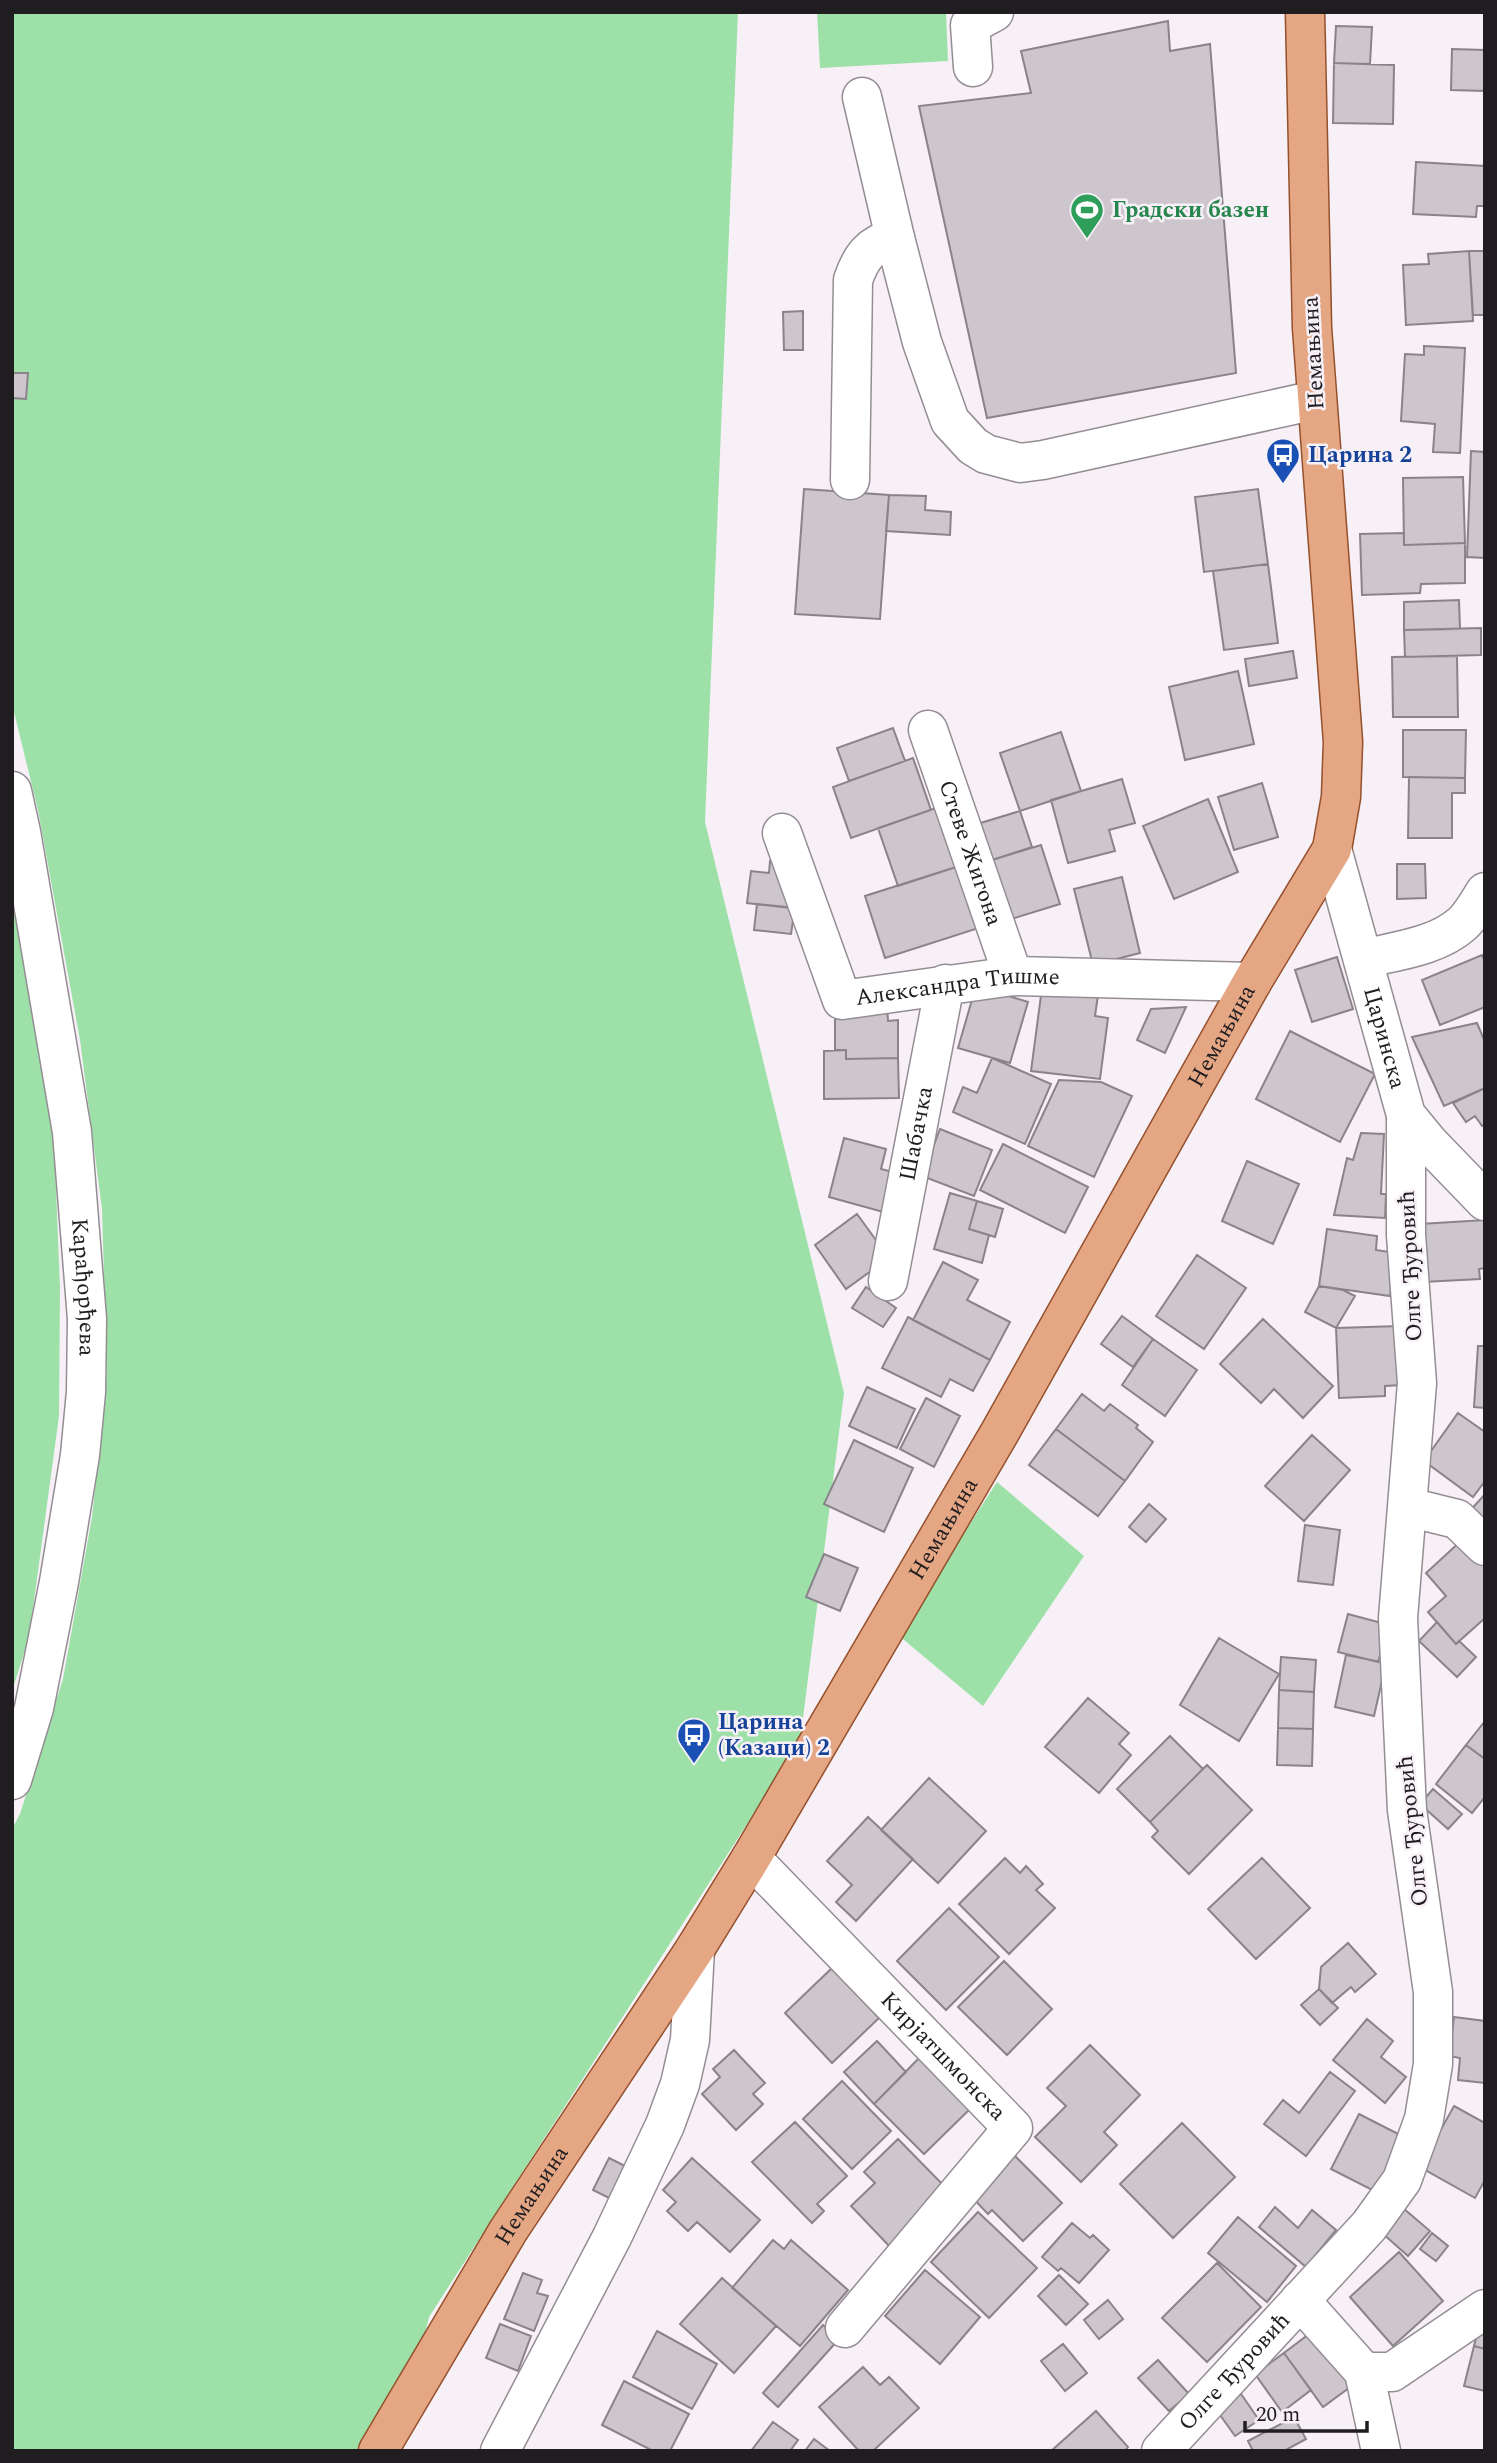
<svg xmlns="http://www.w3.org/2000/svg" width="1497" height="2463" viewBox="0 0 1497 2463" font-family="Spectral,serif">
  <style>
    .green { fill: #9de1a8 }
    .building { fill: #cdc7cd; stroke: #8a848a; stroke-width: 2 }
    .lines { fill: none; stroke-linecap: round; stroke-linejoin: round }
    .minor-casing { stroke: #948e94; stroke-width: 41 }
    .major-casing { stroke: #95502c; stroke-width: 41 }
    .minor { stroke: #fff; stroke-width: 38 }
    .major { stroke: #e5a684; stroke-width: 38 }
    .labels { text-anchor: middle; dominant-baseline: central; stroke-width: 5; stroke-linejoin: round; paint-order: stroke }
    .leisure-label { font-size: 23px; font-weight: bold; fill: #27864d; stroke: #f7f0f7; text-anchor: start }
    .street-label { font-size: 23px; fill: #201d20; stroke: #f7f0f7 }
    .transit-label { font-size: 23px; font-weight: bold; fill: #164399; stroke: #f7f0f7; text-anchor: start }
  </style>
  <rect width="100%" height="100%" fill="#f7f0f7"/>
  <path class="green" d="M12 12H738L705 822 844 1393 800 1742 429 2317 398 2451H12V1829L20 1814 63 1679 92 1517 107 1373 102 1209 80 1040 38 810 12 704Z
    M817 12H946L948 61 820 68Z
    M12 902 38 1024 53 1116 60 1287 59 1416 29 1638 12 1691Z
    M997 1482 1084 1556 983 1706 898 1635Z"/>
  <path class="building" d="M1168 21 1170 51 1210 44 1236 373 987 418 919 106 1031 93 1021 51Z
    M1336 26 1372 27 1370 64 1334 63Z
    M1452 49 1485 50V91L1451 90Z
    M1334 63 1394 65 1393 124 1333 123Z
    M1416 162 1485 166V206H1477L1476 217 1413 214Z
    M1469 251 1473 321 1406 325 1403 265 1429 264 1428 254Z
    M1469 251H1485V315H1473Z
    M803 311V350H784L783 312Z
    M1424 346 1465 348 1460 453 1433 452 1435 424 1401 421 1405 354 1424 355Z
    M12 373H28L26 399 12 398Z
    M1471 451 1485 452V558L1467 557Z
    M1463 477 1465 543 1404 545 1403 478Z
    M804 489 889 495 880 619 795 614Z
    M1258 489 1268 564 1204 572 1195 497Z
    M889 495 926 496 925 510 951 512 950 535 886 531Z
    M1404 533V545L1465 543V583L1421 584 1420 593 1362 595 1360 534Z
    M1268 564 1278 643 1224 650 1213 571Z
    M1459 600 1460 629 1404 630V602Z
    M1481 628V655L1405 657 1404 630Z
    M1293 651 1297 678 1249 686 1245 659Z
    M1457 656 1458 717H1393L1392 657Z
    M1238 671 1254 744 1185 760 1169 687Z
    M893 728 905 761 849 781 837 748Z
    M1403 730H1466L1465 778 1403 777Z
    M1061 732 1081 791 1020 811 1000 753Z
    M913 758 931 810 851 838 833 787Z
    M1409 777 1465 778V793H1452V838H1408Z
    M1122 779 1135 823 1109 830 1115 851 1068 863 1051 800Z
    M1262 783 1278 837 1234 850 1218 797Z
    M1208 799 1238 872 1174 899 1143 826Z
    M936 808 956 867 898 886 878 828Z
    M1020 811 1032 847 986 862 974 825Z
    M1041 845 1060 904 1008 920 989 861Z
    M770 861 792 864 801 909 747 903 751 871 769 873Z
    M1397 864H1425L1426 898 1397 899Z
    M956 867 982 927 885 958 865 896Z
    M1122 877 1140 953 1093 965 1074 889Z
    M757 904 795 908 791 934 754 930Z
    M1482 955 1485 961V1007L1440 1025 1422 980Z
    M1337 957 1353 1009 1312 1022 1295 970Z
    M976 986 1028 1002 1010 1063 958 1048Z
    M1042 988 1098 995 1095 1016 1108 1018 1100 1079 1031 1071Z
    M887 1004 888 1021 898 1020V1058L846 1059V1050H835V1005Z
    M1186 1007 1165 1053 1137 1040 1151 1009Z
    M1477 1023 1485 1042V1088L1444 1106 1412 1037Z
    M1290 1031 1375 1074 1340 1142 1256 1099Z
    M846 1050V1059L898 1058 899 1098 824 1099V1051Z
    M992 1058 1051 1084 1025 1144 953 1112 963 1087 977 1093Z
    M1059 1080 1101 1082 1132 1096 1094 1177 1028 1146Z
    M1485 1088V1124L1482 1126 1475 1116 1466 1122 1453 1103Z
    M940 1129 992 1150 974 1196 922 1176Z
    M1361 1133 1384 1134 1381 1194H1386L1385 1218 1334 1215 1347 1158 1353 1160Z
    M844 1138 886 1149 881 1169 897 1173 887 1213 829 1197Z
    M1003 1144 1088 1187 1065 1233 980 1190Z
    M1247 1161 1299 1184 1273 1244 1222 1221Z
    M950 1193 977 1201 969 1229 989 1235 982 1263 934 1249Z
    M977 1201 1003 1209 995 1237 969 1229Z
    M857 1214 889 1258 846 1289 815 1245Z
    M1485 1220V1268L1479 1269 1480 1279 1423 1282 1420 1224Z
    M1327 1229 1377 1236 1376 1250 1396 1253 1390 1296 1319 1286Z
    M1197 1255 1246 1288 1204 1349 1156 1316Z
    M943 1262 978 1280 967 1300 1010 1322 990 1360 913 1320Z
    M1319 1286 1343 1290 1355 1296 1336 1328 1305 1312Z
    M866 1287 896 1308 883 1327 852 1308Z
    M1122 1316 1153 1339 1133 1367 1101 1344Z
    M908 1317 990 1360 973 1391 950 1379 941 1397 882 1368Z
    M1263 1319 1333 1386 1303 1418 1274 1389 1261 1403 1220 1364Z
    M1400 1326 1402 1385 1385 1386V1396L1339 1398 1336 1328Z
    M1153 1339 1197 1370 1165 1416 1122 1385Z
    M1478 1346H1485V1408L1474 1407Z
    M867 1387 915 1409 897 1448 849 1426Z
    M1082 1394 1104 1411 1110 1404 1138 1425 1136 1428 1153 1442 1125 1481 1056 1429Z
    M926 1398 960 1416 934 1467 900 1449Z
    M1458 1413 1485 1432V1481L1473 1497 1424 1461Z
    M1056 1429 1125 1481 1098 1516 1029 1465Z
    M1312 1435 1350 1470 1304 1521 1265 1486Z
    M854 1440 913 1468 884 1532 824 1504Z
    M1485 1494V1528L1468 1513Z
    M1149 1504 1166 1519 1146 1542 1129 1527Z
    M1305 1525 1340 1530 1333 1585 1298 1581Z
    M1462 1540 1485 1566V1618L1456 1644 1428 1612 1446 1596 1426 1573Z
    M824 1554 858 1568 840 1611 806 1597Z
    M1348 1614 1389 1625 1378 1662 1338 1652Z
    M1437 1622 1456 1644 1459 1641 1476 1657 1457 1677 1419 1641Z
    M1219 1638 1279 1674 1239 1741 1180 1705Z
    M1346 1655 1386 1663 1374 1716 1335 1707Z
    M1281 1657 1316 1660 1314 1692 1279 1690Z
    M1279 1690 1314 1692 1313 1729 1278 1728Z
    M1088 1698 1129 1733 1119 1744 1131 1755 1099 1793 1045 1747Z
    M1485 1721V1759L1466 1745Z
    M1278 1728 1313 1729 1312 1766 1277 1765Z
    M1170 1736 1203 1769 1150 1822 1117 1789Z
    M1466 1745 1485 1759V1797L1472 1813 1436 1784Z
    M1207 1765 1252 1810 1189 1874 1152 1837 1158 1831 1150 1822Z
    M929 1778 986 1831 938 1883 881 1830Z
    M1433 1789 1462 1814 1448 1829 1420 1804Z
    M868 1817 913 1859 856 1921 836 1902 852 1885 827 1861Z
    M1005 1858 1020 1873 1026 1866 1043 1884 1036 1890 1055 1908 1009 1954 959 1904Z
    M1262 1858 1310 1908 1256 1959 1208 1909Z
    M949 1908 999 1957 946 2010 897 1961Z
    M1348 1943 1376 1974 1355 1992 1351 1987 1332 2003 1319 1989 1321 1967Z
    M1004 1961 1052 2009 1007 2055 958 2007Z
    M832 1968 879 2018 832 2063 785 2013Z
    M1319 1989 1338 2008 1320 2025 1301 2005Z
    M1454 2017 1485 2021V2083L1458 2080 1460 2058 1449 2056Z
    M1367 2019 1393 2041 1381 2057 1406 2077 1385 2103 1333 2060Z
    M877 2041 906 2072 874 2104 844 2072Z
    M1090 2045 1140 2095 1104 2132 1117 2145 1081 2182 1035 2137 1066 2106 1047 2088Z
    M734 2050 765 2083 753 2094 763 2104 736 2130 702 2094 720 2077 713 2069Z
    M922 2055 972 2107 924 2154 874 2104Z
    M1330 2072 1355 2091 1306 2156 1264 2124 1283 2100 1299 2113Z
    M842 2081 891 2131 852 2169 803 2119Z
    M1454 2106 1485 2123V2180L1475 2198 1420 2167Z
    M1359 2114 1408 2139 1380 2194 1331 2169Z
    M795 2122 847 2176 817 2204 824 2211 812 2223 752 2162Z
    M1182 2123 1235 2177 1173 2238 1120 2184Z
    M898 2139 951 2193 893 2250 851 2206 875 2183 864 2172Z
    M1011 2152 1062 2203 1023 2241 992 2210 988 2214 969 2194Z
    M609 2158 633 2170 617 2202 593 2190Z
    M692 2158 760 2220 730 2252 697 2222 688 2231 667 2211 676 2202 663 2190Z
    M1275 2207 1298 2228 1312 2210 1336 2230 1306 2267 1259 2227Z
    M1403 2208 1430 2231 1408 2256 1382 2233Z
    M978 2212 1037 2268 989 2318 931 2262Z
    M1238 2217 1296 2266 1267 2302 1208 2253Z
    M1072 2223 1090 2238 1093 2235 1109 2250 1079 2283 1061 2268 1058 2271 1042 2257Z
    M1432 2233 1448 2246 1436 2261 1420 2249Z
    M773 2240 784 2249 791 2240 848 2290 800 2346 732 2288Z
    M1399 2252 1443 2301 1393 2346 1350 2297Z
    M1217 2263 1261 2307 1207 2362 1162 2318Z
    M925 2270 980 2317 940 2364 885 2316Z
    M523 2273 542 2280 537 2293 548 2296 534 2331 504 2319Z
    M1059 2275 1088 2304 1066 2325 1038 2296Z
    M722 2278 776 2326 734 2373 680 2324Z
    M1108 2300 1123 2319 1099 2339 1084 2320Z
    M500 2324 531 2336 518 2371 486 2358Z
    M823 2325 839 2339 778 2407 763 2393Z
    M1479 2327 1485 2328V2349L1474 2346Z
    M1317 2328 1357 2382 1323 2407 1284 2353Z
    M657 2331 717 2364 692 2409 633 2377Z
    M1063 2344 1087 2373 1065 2391 1041 2361Z
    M1474 2346 1485 2349V2391L1464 2386Z
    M1284 2353 1311 2390 1282 2412 1255 2374Z
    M1158 2360 1189 2394 1169 2411 1138 2378Z
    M863 2367 880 2385 889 2377 919 2408 873 2451H859L819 2407Z
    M624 2381 689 2414 670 2451H653L602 2425Z
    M1239 2391 1259 2420 1235 2436 1215 2408Z
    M1096 2411 1128 2447 1125 2451H1051Z
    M1294 2417 1306 2439 1284 2451H1253L1248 2441Z
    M773 2422 798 2440 790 2451H751Z
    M814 2439 830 2451H805Z"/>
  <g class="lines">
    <g class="minor-casing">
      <g id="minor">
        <path d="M973 67 970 25 994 12"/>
        <path d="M862 97 895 238"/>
        <path d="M850 480 853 280C861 257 870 244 895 238L922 342 950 421 973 446 986 454 1020 463 1043 460 1316 400"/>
        <path id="s1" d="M928 730 1013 976"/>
        <path id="s2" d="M12 791 21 832 72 1132 87 1319 86 1392 80 1455 59 1582 34 1708 12 1780"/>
        <path id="s3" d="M782 833 842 1000 1013 976 1252 982"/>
        <path id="s4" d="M1332 849 1406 1115 1429 1143 1485 1201"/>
        <path d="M1363 959C1395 951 1436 947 1462 924 1471 916 1478 903 1485 892"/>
        <path id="s5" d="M888 1281 945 984"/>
        <path d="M1408 1507 1457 1519 1485 1546"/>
        <path id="s6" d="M751 1858 1013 2128 845 2328"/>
        <path d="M1300 2300 1364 2372 1381 2451"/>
        <path d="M1364 2372H1392L1485 2309"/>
        <path d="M500 2451 612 2237 665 2125 680 2084 690 2040 695 1949"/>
        <path id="s7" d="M1161 2451 1369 2226 1402 2180 1424 2119 1433 2064V1992L1407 1810 1398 1618 1417 1383 1406 1235V1115"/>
      </g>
    </g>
    <g class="major-casing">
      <g id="major">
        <path id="s8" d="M378 2451 508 2231 695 1949 751 1858 1000 1432 1252 982 1332 849 1341 797 1343 742 1312 328 1305 12"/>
      </g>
    </g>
    <use href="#minor" class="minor"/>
    <use href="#major" class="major"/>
  </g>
  <defs>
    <g id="stadium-pin" transform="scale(1.75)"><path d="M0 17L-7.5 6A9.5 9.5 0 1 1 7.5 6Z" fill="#2e9e5b" stroke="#f7f0f7"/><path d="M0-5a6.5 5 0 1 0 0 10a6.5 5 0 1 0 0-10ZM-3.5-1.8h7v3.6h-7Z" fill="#fff"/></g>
    <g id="bus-pin" transform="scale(1.75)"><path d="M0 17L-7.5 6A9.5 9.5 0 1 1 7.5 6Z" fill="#1a4fb4" stroke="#f7f0f7"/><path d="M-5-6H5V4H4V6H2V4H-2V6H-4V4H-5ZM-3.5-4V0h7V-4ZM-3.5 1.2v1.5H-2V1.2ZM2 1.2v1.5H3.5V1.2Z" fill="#fff"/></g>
  </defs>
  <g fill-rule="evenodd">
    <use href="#stadium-pin" x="1087" y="210"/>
    <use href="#bus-pin" x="1283" y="455"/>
    <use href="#bus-pin" x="694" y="1735"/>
  </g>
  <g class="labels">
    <g class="leisure-label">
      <text x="1112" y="210">Градски базен</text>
    </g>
    <g class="street-label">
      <text transform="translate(1314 353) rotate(-93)">Немањина</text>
      <text stroke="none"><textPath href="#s1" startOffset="130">Стеве Жигона</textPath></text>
      <text stroke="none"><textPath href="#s3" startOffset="294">Александра Тишме</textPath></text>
      <text stroke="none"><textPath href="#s8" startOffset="1648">Немањина</textPath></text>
      <text stroke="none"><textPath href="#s4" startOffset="196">Царинска</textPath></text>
      <text stroke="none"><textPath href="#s5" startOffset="150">Шабачка</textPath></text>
      <text transform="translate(1411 1266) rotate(-93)">Олге Ђуровић</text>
      <text stroke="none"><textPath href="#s2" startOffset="502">Карађорђева</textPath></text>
      <text stroke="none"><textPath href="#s8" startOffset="1082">Немањина</textPath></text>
      <text transform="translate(1413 1831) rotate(-96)">Олге Ђуровић</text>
      <text stroke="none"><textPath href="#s6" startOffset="276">Кирјатшмонска</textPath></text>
      <text stroke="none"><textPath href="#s8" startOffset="298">Немањина</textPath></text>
      <text stroke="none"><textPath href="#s7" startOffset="108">Олге Ђуровић</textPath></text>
    </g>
    <g class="transit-label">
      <text x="1308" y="455">Царина 2</text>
      <text x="718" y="1722">Царина<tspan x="718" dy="26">(Казаци) 2</tspan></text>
    </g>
  </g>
  <rect width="1497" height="2463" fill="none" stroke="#201d20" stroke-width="28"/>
  <path d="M1245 2421v10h122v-10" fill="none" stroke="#201d20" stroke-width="3.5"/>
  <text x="1256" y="2421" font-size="21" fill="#201d20" stroke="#f7f0f7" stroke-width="5" paint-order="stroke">20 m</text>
</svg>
